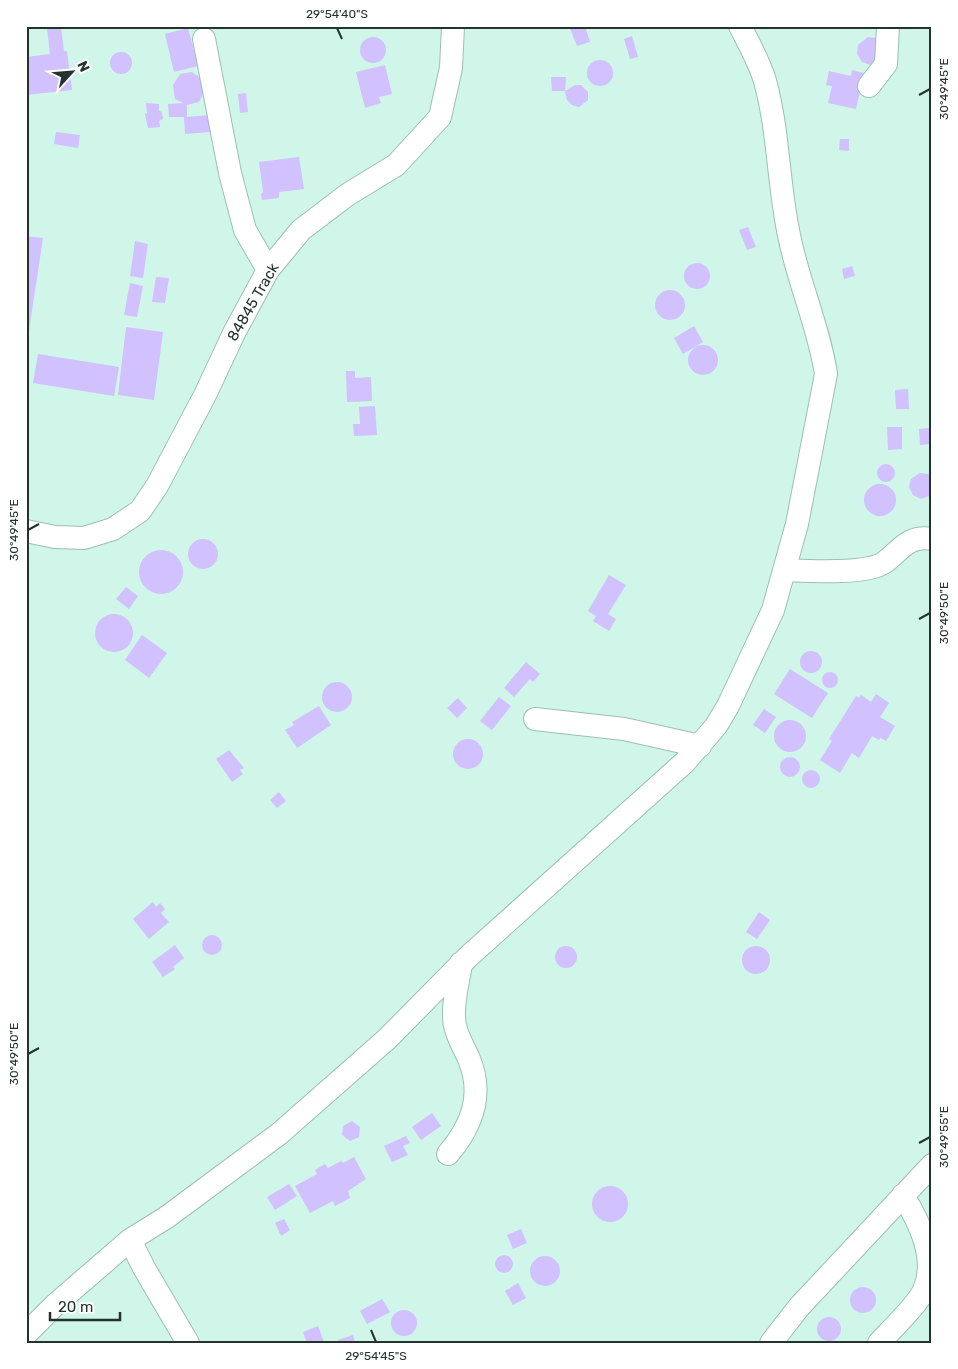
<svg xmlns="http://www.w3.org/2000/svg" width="958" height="1369" viewBox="0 0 958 1369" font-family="Rubik,sans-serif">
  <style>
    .building { fill: #d1c1fe }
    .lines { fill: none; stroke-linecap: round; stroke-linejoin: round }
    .minor-casing { stroke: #9cbfb3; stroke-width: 24 }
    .minor { stroke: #fff; stroke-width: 22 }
    .ticks { fill: none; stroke: #25332f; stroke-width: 2 }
    .labels { text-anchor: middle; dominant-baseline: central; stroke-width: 4.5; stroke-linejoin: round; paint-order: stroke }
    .street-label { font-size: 15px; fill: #25332f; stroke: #fff }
    .neatline { fill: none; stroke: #25332f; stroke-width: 2 }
    .ticks-label { font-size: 12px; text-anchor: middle; fill: #25332f }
  </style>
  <rect width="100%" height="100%" fill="#d0f5e9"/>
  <path class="building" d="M569 26H585L590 42 577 46Z
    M61 27 64 51H67L72 90 26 95V57L50 54 47 29Z
    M188 28 198 66 174 72 165 34Z
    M632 36 638 57 630 59 624 39Z
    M868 37 877 38 885 49 871 65 862 62 857 54 858 45Z
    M360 50a13 13 0 1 1 26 0a13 13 0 1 1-26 0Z
    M110 63a11 11 0 1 1 22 0a11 11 0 1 1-22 0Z
    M587 73a13 13 0 1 1 26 0a13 13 0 1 1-26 0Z
    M385 65 392 94 379 97 381 103 365 108 356 72Z
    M852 70 864 73 856 109 828 103 832 86 826 85 829 71 851 76Z
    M192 72 202 79 204 92 199 102 187 105V117L209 115 211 132 185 134 184 117H169L168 104 183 103 175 99 173 85 180 74Z
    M551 77H566L565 91H552Z
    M575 85H581L588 92V100L579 107 572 105 567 100 565 91Z
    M246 93 248 112 240 113 238 94Z
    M146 103 159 104V111L162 112 163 119 159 121 160 127 148 128 145 114 147 113Z
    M56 132 80 135 78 148 54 144Z
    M840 139H849V151L839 150Z
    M299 157 304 189 279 192V198L262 200 261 194 263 192 259 162Z
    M748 227 756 247 747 250 739 230Z
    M26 236 43 238 27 344H26Z
    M135 241 148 244 143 278 130 276Z
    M684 276a13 13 0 1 1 26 0a13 13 0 1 1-26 0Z
    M852 266 855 276 844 279 842 269Z
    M156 277 169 278 165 303 152 302Z
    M130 283 143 286 137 317 124 315Z
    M655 305a15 15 0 1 1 30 0a15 15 0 1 1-30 0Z
    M694 326 703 342 683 354 674 338Z
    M126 327 163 332 154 400 118 395Z
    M688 360a15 15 0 1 1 30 0a15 15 0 1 1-30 0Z
    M38 354 119 367 114 396 33 383Z
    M346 371H355V378L371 377 372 401 347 402Z
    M908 389 909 409H896L895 390Z
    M375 406 377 435 354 436 353 424H360L359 407Z
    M887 427H902V449L888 450Z
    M931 428 932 444 920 445 919 429Z
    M877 473a9 9 0 1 1 18 0a9 9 0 1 1-18 0Z
    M920 473 928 474 932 477V495L921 499 913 495 909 487 911 479Z
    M864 500a16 16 0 1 1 32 0a16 16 0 1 1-32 0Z
    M188 554a15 15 0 1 1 30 0a15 15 0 1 1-30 0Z
    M139 572a22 22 0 1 1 44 0a22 22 0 1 1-44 0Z
    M609 575 626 585 608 614 616 619 609 631 593 621 596 616 588 611Z
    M126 587 138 596 129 609 116 599Z
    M95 633a19 19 0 1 1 38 0a19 19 0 1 1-38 0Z
    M142 635 167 653 149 678 125 660Z
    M800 662a11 11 0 1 1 22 0a11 11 0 1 1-22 0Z
    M526 662 540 674 533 682 530 679 514 697 504 688Z
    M790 669 828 693 812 718 774 694Z
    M822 680a8 8 0 1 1 16 0a8 8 0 1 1-16 0Z
    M322 697a15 15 0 1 1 30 0a15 15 0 1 1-30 0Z
    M876 694 889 703 880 717 895 726 886 741 881 738 879 740 872 736 859 758 852 753 840 773 820 760 832 741 829 739 856 696 859 698 861 695 871 702Z
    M499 697 511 706 492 730 480 721Z
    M458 698 467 708 457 718 447 708Z
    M319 706 331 725 297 748 285 730 294 725 292 722Z
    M764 709 776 717 765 733 753 725Z
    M774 736a16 16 0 1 1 32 0a16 16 0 1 1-32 0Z
    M453 754a15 15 0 1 1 30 0a15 15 0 1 1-30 0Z
    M229 750 244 768 240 770 243 774 232 782 216 759Z
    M780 767a10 10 0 1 1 20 0a10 10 0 1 1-20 0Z
    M802 779a9 9 0 1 1 18 0a9 9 0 1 1-18 0Z
    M279 792 286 801 277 808 270 800Z
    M153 902 156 907 160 903 165 909 161 913 169 922 149 939 133 919Z
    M759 912 770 920 757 939 746 932Z
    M202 945a10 10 0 1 1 20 0a10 10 0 1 1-20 0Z
    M175 945 184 958 173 967 175 969 163 977 152 962Z
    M555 957a11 11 0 1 1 22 0a11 11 0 1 1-22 0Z
    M742 960a14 14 0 1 1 28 0a14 14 0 1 1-28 0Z
    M432 1113 441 1126 421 1140 412 1127Z
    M352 1121 360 1127 359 1137 350 1141 342 1135 343 1126Z
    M406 1136 410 1143 403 1146 408 1155 392 1162 384 1146Z
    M354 1157 366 1179 348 1191 350 1198 335 1206 333 1201 310 1213 295 1186 317 1174 315 1170 325 1164 328 1168 341 1161 343 1163Z
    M289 1184 297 1196 275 1210 267 1197Z
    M592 1204a18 18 0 1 1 36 0a18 18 0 1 1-36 0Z
    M284 1219 290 1230 281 1236 275 1223Z
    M521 1229 527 1243 513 1249 507 1235Z
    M495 1264a9 9 0 1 1 18 0a9 9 0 1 1-18 0Z
    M530 1271a15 15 0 1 1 30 0a15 15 0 1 1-30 0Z
    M518 1283 526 1298 513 1305 505 1291Z
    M850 1300a13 13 0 1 1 26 0a13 13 0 1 1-26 0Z
    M382 1299 390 1312 367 1324 360 1311Z
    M391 1323a13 13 0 1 1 26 0a13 13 0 1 1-26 0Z
    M817 1329a12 12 0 1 1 24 0a12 12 0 1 1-24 0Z
    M318 1326 324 1342 307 1343 303 1332Z
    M353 1335 355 1343H338V1340Z"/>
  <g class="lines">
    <g class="minor-casing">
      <path id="minor" d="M204 39 230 173 245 230 268 270
        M869 86 886 64 888 26
        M26 531 55 537 84 538 113 529 140 511 157 486 205 395 234 333 268 270 301 230 347 195 396 165 440 117 451 68 453 26
        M785 570C808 571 867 575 885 562 901 550 908 535 932 539
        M535 719 624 729 700 746
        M448 1154C472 1126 484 1095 469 1059 463 1045 454 1032 454 1016 453 999 459 980 461 963
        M130 1240 144 1268 188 1343
        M26 1334 56 1304 130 1240 167 1217 279 1134 387 1039 469 956 685 762 716 726 728 706 773 610 797 524 826 374C819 327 798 282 789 235 778 184 779 132 765 81 760 63 749 44 740 26
        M771 1343 799 1307 932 1165
        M879 1343C890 1331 919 1303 924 1290 938 1258 919 1222 903 1195"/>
    </g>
    <use href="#minor" class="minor"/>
  </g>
  <path class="ticks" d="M337 28 342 39M919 95 930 89M28 530 39 524M919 619 930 613M28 1054 39 1048M919 1143 930 1137M371 1330 376 1342"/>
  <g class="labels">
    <g class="street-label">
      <text transform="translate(253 302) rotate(-60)">84845 Track</text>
    </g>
  </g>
  <rect width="958" height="1369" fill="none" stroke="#ffffff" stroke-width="55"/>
  <g transform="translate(72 72) rotate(64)" stroke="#ffffff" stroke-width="4" paint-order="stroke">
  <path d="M0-4L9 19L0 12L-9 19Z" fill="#25332f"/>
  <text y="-8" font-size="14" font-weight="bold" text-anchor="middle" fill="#25332f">N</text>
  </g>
  <path d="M50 1312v8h70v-8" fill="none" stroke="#25332f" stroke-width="2.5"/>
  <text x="58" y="1312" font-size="15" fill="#25332f" stroke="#ffffff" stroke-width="4" paint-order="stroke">20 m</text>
  <rect x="28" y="28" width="902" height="1314" class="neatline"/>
  <g class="ticks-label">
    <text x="337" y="18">29°54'40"S</text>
    <text transform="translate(944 89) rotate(-90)" y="4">30°49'45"E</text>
    <text transform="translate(14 530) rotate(-90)" y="4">30°49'45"E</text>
    <text transform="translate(944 613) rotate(-90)" y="4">30°49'50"E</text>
    <text transform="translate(14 1054) rotate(-90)" y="4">30°49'50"E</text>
    <text transform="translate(944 1137) rotate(-90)" y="4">30°49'55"E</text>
    <text x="376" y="1360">29°54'45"S</text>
  </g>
</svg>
